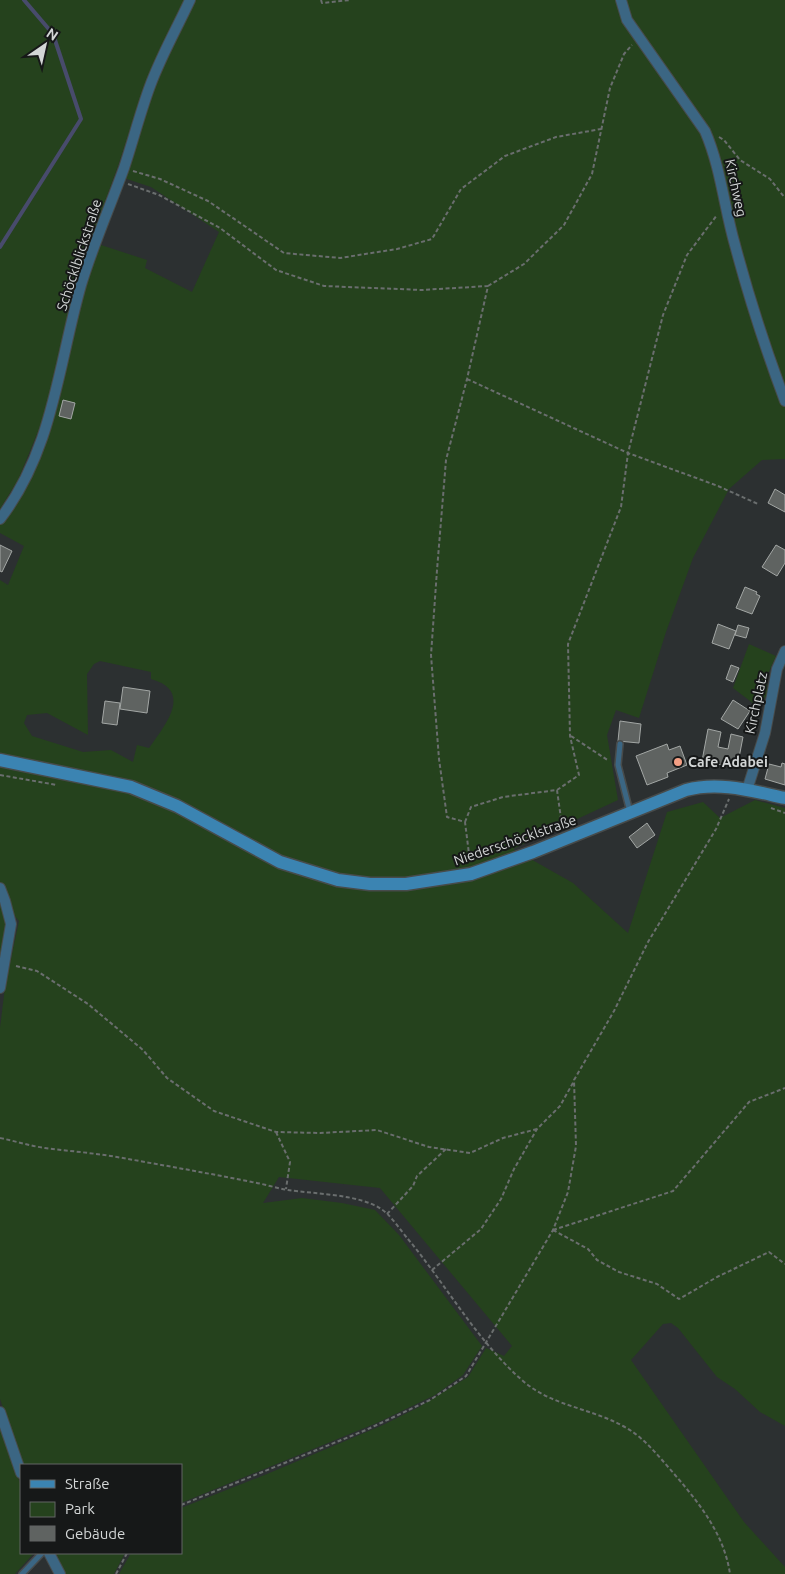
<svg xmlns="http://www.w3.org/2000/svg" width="785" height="1574" viewBox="0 0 785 1574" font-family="Ubuntu,sans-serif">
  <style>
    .green { fill: #25421d; fill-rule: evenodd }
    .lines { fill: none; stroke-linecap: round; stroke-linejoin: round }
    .stream { stroke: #484b6c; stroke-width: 4 }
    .building { fill: #5f6361; stroke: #a3a7a5 }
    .service-casing { stroke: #474b4b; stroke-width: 8 }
    .minor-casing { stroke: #474b4b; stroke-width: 12 }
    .secondary-casing { stroke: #474b4b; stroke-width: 15 }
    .path { stroke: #6a6e6e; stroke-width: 2; stroke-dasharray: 4 2.5; stroke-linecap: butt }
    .service { stroke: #3b6683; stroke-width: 5 }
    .minor { stroke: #3b6683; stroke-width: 10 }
    .secondary { stroke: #3b84b2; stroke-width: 12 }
    .poi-dot { fill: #f39f84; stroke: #161818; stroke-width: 2 }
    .labels { text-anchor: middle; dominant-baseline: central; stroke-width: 4; stroke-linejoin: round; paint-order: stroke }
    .street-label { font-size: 14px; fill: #d3d6d6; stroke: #161818 }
    .poi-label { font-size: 14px; font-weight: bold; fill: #d3d6d6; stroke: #161818; text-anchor: start }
  </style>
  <rect width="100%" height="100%" fill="#2c3031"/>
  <path class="green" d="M0 0H185L155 60 145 84 118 166 84 259 68 315 48 402 39 429 18 480 0 509Z
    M195 0H785V459L762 460 729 489 693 558 666 632 639 718 616 710 607 735 618 800 513 849 573 883 628 933 667 812 703 802 720 818 755 800 785 808V1426L760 1412 735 1389 717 1377 678 1328 671 1323 663 1324 631 1360 744 1522 785 1567V1574H119L131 1553H181V1508L267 1474 383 1425 419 1407 468 1377 486 1348 504 1356 512 1346 380 1188 279 1177 263 1203 302 1198 342 1203 375 1210 399 1235 482 1346 463 1375 435 1395 379 1422 181 1503V1465H23L0 1399V1028L5 987 19 921 6 906 7 921 0 970V580L8 585 24 546 0 533V524L25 484 98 244 147 260 145 268 192 292 219 232 151 187 124 178 148 106 164 64ZM100 661 151 672V679C194 691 165 725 149 748L137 745 133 762 111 750 83 752 32 736 24 723 27 715 47 713 88 735 87 674 94 664Z
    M749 644 776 656 767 676V693L763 702 754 704 733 688Z
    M0 1424 21 1486V1553H34L15 1574H0Z
    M56 1553H125L114 1574H65Z"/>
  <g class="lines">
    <path class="stream" d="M0 247 81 119 53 34 24 0"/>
  </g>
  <path class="building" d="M63 400 75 403 71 419 59 416Z
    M775 489 785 495V512L768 503Z
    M0 545 12 551 2 572 0 571Z
    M776 545 785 550V563L777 576 762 567Z
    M745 587 757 592 756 594 760 596 752 614 736 608Z
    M718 624 736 631 729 649 712 643Z
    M738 625 749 628 746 638 735 635Z
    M731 665 739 668 733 682 726 679Z
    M123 687 150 691 147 713 120 709Z
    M733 700 750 711 738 729 721 719Z
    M105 701 120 703 117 725 102 723Z
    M620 721 641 724 639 743 618 741Z
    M708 729 721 732 718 747 728 749 731 734 743 737 737 768 702 761Z
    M667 744 669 750 680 746 687 765 667 773 668 777 647 785 636 756Z
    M782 763 785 764V785L765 779 769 764 781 767Z
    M647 823 655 835 637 848 629 837Z"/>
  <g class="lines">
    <g class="service-casing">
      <path id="service" d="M620 744 618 765 630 812
        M22 1574 42 1553"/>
    </g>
    <g class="minor-casing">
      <path id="minor" d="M621 0 627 20 705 131C721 168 724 207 735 245 749 298 766 350 785 401
        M0 519C53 450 58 366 81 285 93 245 110 207 124 168 133 141 140 113 150 86 161 56 177 28 190 0
        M747 790 765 733 777 669 785 651
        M0 888 5 901 11 924 0 988
        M0 1412 21 1473
        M49 1553 60 1574"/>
    </g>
    <g class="secondary-casing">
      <path id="secondary" d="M0 760 131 787 177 806 280 862 338 880 370 884H406L471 874 533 852 686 790C719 781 752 791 785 798"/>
    </g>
    <path class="path" d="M321 0 322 3 350 0
      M719 137 724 140 740 160 770 179 785 198
      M133 171 160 179 208 201 284 253 340 258 397 249 432 239 461 189 505 156 556 137 601 129
      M128 184 159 195 220 228 276 270 324 286 422 290 488 286 467 379 446 460 437 570 431 655 439 759 447 817 465 822 470 862
      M488 286 524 264 564 225 592 174 610 88 624 54 632 45
      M467 379 628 453 718 486 758 504
      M571 736 609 761
      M0 775 57 785
      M557 790 579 775 570 736 568 644 621 507 628 453 663 315 687 255 717 215
      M771 808 785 813
      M465 822 471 807 503 797 557 790 562 826
      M16 966 37 971 88 1004 143 1050 167 1078 214 1111 276 1132 320 1133 377 1130 429 1147 470 1153 503 1138 537 1129
      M276 1132 290 1162 286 1189
      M0 1138C15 1141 30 1146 45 1148 69 1151 93 1153 117 1157 162 1165 207 1173 252 1182 264 1184 276 1188 288 1190 314 1194 359 1194 381 1209 390 1214 401 1231 408 1239 447 1286 477 1341 523 1381 552 1406 590 1408 623 1426 642 1436 655 1452 669 1468 696 1499 724 1532 730 1574
      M387 1214 413 1186 417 1176 446 1149
      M553 1230 673 1191 749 1102 785 1088
      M553 1230 588 1249 597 1260 619 1272 657 1284 679 1299 717 1277 769 1252 785 1264
      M432 1270 481 1229 501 1199 514 1169 537 1129 560 1106 574 1081
      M181 1505 366 1430 430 1400 466 1376 553 1230 568 1192 576 1146 574 1080 614 1011 648 942 716 829 729 799
      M116 1574 127 1553"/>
    <use href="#service" class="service"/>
    <use href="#minor" class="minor"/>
    <use href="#secondary" class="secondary"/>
  </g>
  <circle class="poi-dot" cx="678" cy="762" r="5"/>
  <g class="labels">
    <g class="street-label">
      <text transform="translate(736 188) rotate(78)">Kirchweg</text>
      <text transform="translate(79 255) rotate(-72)">Schöcklblickstraße</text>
      <text transform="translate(756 703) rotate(-78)">Kirchplatz</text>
      <text transform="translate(515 840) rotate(-19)">Niederschöcklstraße</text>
    </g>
    <g class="poi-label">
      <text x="688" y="762">Cafe Adabei</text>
    </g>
  </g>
  <rect x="20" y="1464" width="162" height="90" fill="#161818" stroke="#626464"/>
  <rect x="30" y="1480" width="25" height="8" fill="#3b84b2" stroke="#626464"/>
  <text x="65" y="1489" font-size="15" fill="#d3d6d6">Straße</text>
  <rect x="30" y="1502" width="25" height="15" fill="#25421d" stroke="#626464"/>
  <text x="65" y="1514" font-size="15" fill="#d3d6d6">Park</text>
  <rect x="30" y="1526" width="25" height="15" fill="#5f6361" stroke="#626464"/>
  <text x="65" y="1539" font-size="15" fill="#d3d6d6">Gebäude</text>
  <g transform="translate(45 45) rotate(34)" stroke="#161818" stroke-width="4" paint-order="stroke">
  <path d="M0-4L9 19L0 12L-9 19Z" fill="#d3d6d6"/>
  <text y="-8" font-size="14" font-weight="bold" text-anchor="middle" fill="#d3d6d6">N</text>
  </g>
</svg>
